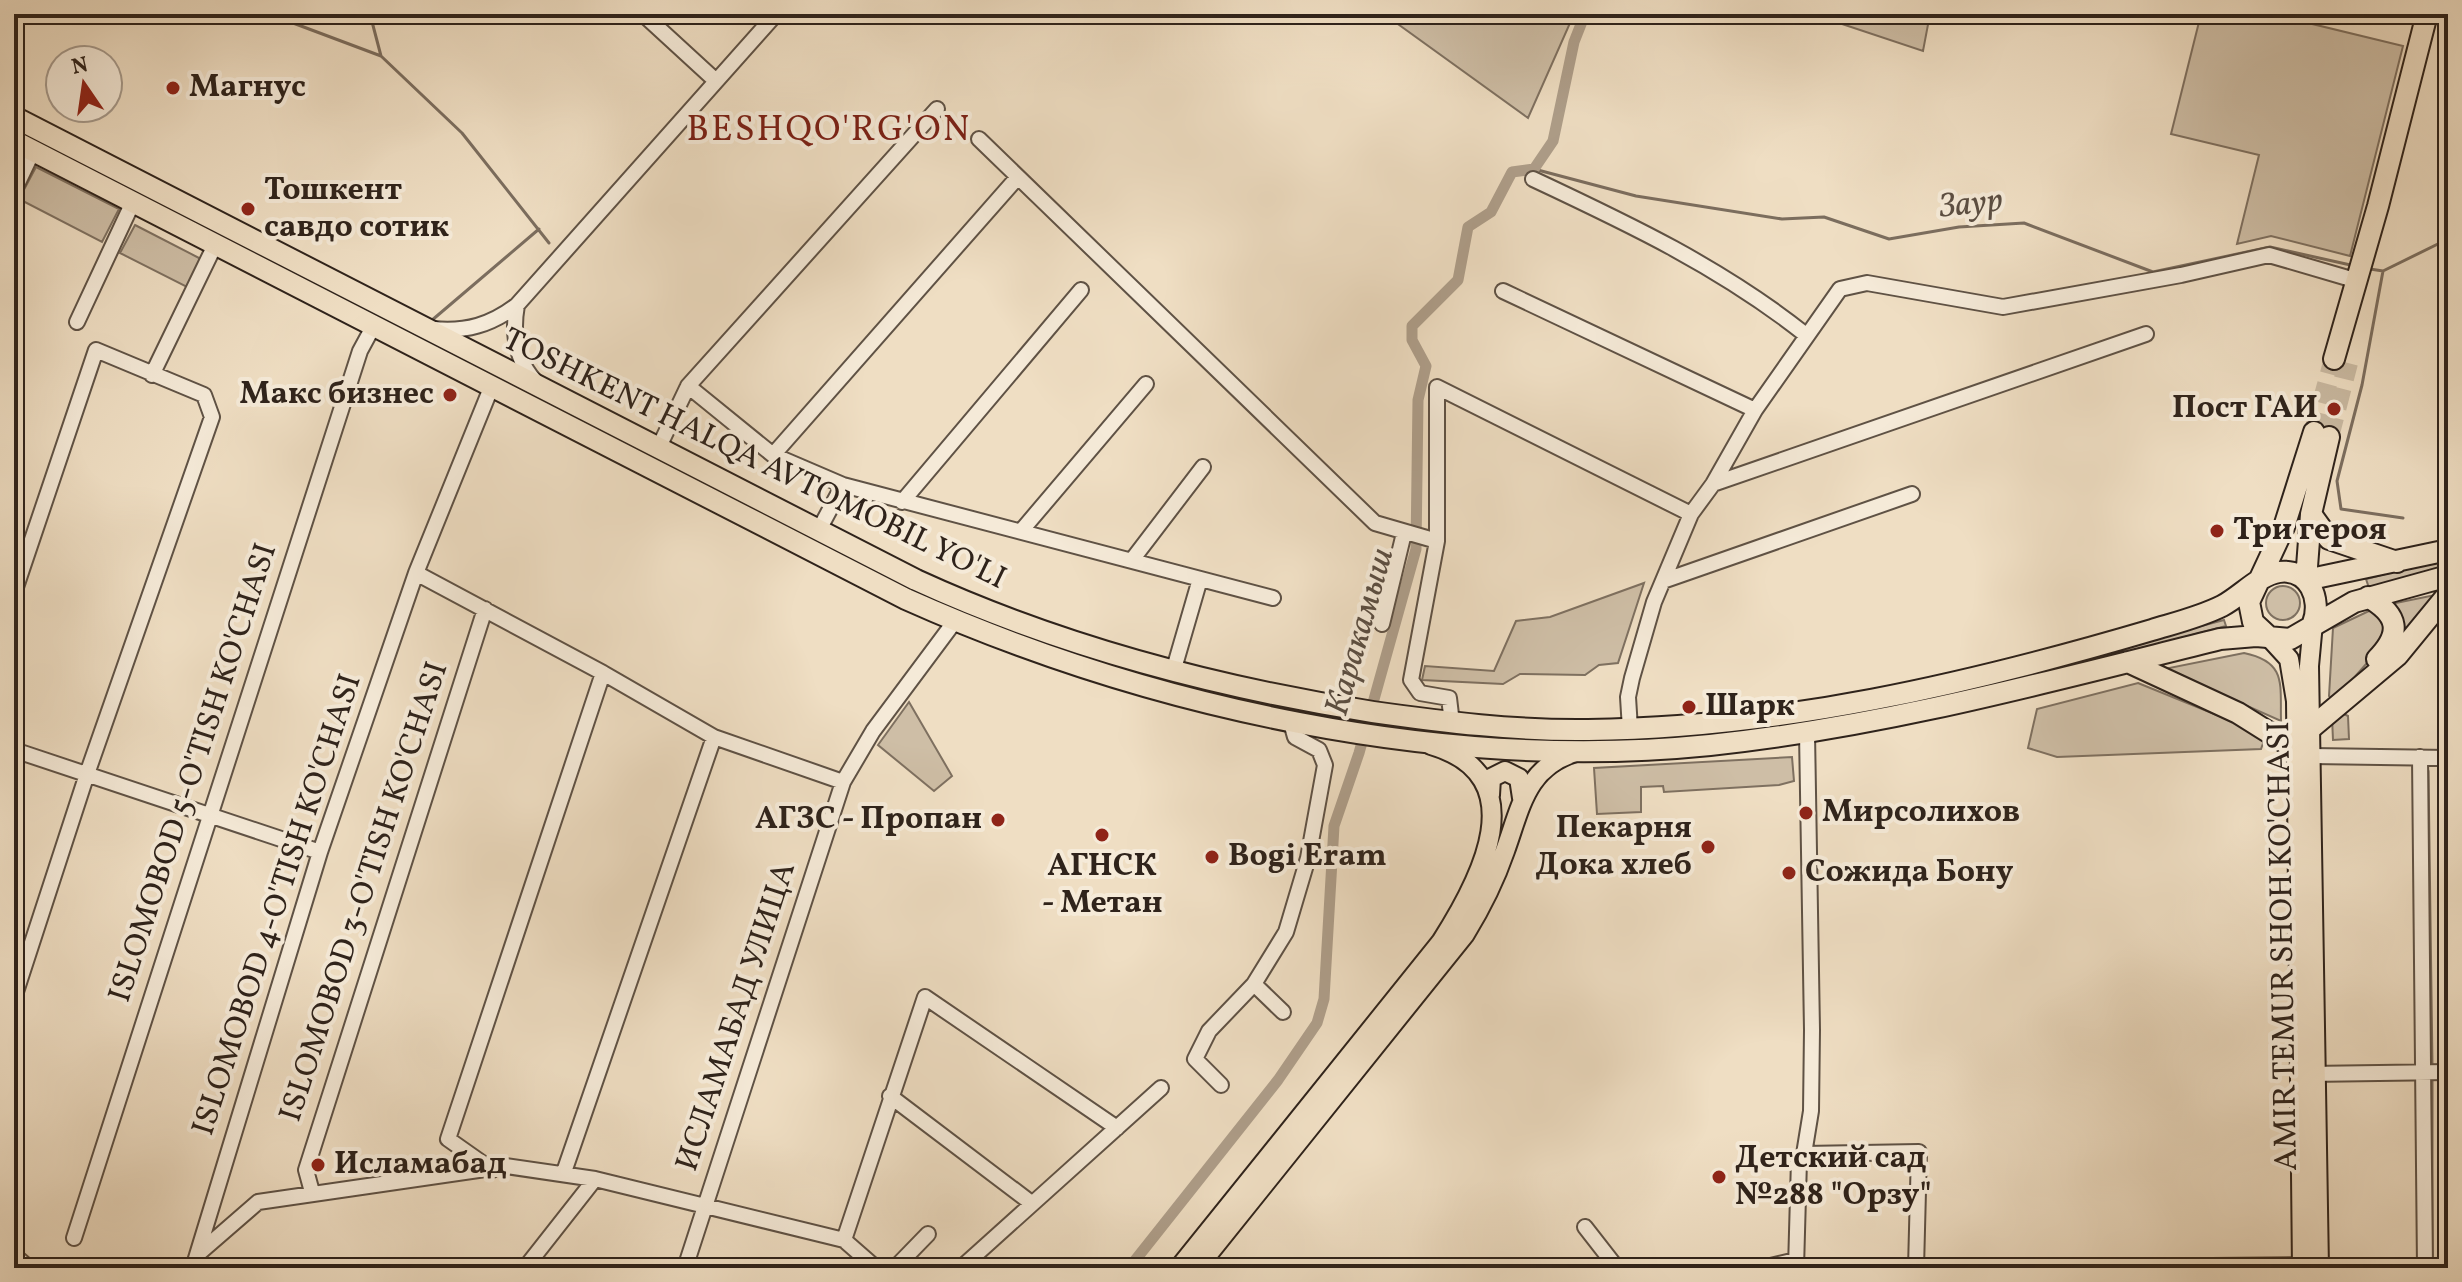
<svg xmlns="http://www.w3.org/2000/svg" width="2462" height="1282" viewBox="0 0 2462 1282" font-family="Vollkorn,serif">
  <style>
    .green { fill: #cebea6; stroke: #7e7060; stroke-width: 2 }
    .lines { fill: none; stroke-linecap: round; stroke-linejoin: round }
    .stream { stroke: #7b6d5e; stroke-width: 3 }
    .canal { stroke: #ae9e8a; stroke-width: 11 }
    .highway-tunnel { stroke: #c9b9a1; stroke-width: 20; stroke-dasharray: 20 10; stroke-linecap: butt }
    .minor-casing { stroke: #5f5245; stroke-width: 18 }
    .major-casing { stroke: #2f231b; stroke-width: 22 }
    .highway-casing { stroke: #2f231b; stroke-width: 24 }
    .minor { stroke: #f5ead8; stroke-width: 14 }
    .major { stroke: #efdec3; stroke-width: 18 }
    .highway { stroke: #efdec3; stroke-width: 20 }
    .poi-dot { fill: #8f2418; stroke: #f5ead8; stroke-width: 3 }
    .labels { text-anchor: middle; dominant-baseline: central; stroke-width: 8; stroke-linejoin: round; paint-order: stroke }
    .poi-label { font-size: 32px; font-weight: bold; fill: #2f231b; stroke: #f5ead8; text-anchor: start }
    .street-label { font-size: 32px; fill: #2f231b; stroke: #f5ead8 }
    .water-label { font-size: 34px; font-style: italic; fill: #5b4e42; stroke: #f5ead8 }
    .quarter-label { font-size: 36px; letter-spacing: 2px; fill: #7a1f14; stroke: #f5ead8 }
  </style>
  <rect width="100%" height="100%" fill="#efdec3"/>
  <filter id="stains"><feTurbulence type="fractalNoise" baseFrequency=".0025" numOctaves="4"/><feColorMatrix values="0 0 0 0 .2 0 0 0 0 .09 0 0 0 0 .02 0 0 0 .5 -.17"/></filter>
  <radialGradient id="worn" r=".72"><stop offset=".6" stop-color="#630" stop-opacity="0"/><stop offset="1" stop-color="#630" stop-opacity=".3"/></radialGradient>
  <path class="green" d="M1384 14H1574L1528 118Z
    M1812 14H1930L1923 51Z
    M2201 14H2271L2403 46 2350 256 2271 236 2237 244 2259 155 2171 134Z
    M14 123 574 412 571 418 14 131Z
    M36 167 119 209 102 242 19 199Z
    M135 225 201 259 187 287 120 253Z
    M593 422 766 511 764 516 590 427Z
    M803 531 1234 695 1348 719 1462 733 1696 732 1697 737C1639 742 1580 746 1522 744 1353 737 1167 692 1009 632 937 605 869 570 800 536Z
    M2448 558V567L2369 588 2366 579Z
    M1644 583 1618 663 1599 665 1585 675 1520 674 1503 684 1422 680 1425 666 1494 671 1516 621 1550 617Z
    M2266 603a17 17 0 1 1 34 0a17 17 0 1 1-34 0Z
    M2435 595 2401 636 2391 604Z
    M2371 610 2385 625 2382 646 2351 681 2352 688 2335 700 2329 696 2333 628Z
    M2224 620 2226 626 1942 701 1723 735 1722 729 2012 676Z
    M2244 653C2287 662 2280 684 2281 721L2164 669Z
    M2138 683 2266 735 2261 749 2057 757 2028 748 2037 709Z
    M909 702 952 776 934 791 878 745Z
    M2340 712 2348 716 2349 739 2333 740 2332 717Z
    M1792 757 1794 781 1779 785 1664 792 1663 786 1641 787V812L1597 814 1594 768Z"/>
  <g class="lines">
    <path class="stream" d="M269 14 381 56 462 133 549 243
      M370 14 381 56
      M1534 169 1636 196 1782 219 1824 217 1889 239 1959 227 2024 223 2153 272 2270 247 2355 266
      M2370 269 2383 271 2448 239
      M2383 271 2362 385 2337 481 2341 509 2403 518
      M431 321 539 229
      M2428 771 2432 1067
      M2432 1081V1268"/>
    <path class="canal" d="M1129 1268 1278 1080 1317 1023 1324 999 1334 826 1359 753 1416 549 1418 400 1426 366 1412 340V326L1458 280 1468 227 1491 212 1512 172 1534 169 1553 141 1574 42 1585 14"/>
    <path class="highway-tunnel" d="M2314 432 2334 359
      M2329 437 2348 363"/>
    <g class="minor-casing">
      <path id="minor" d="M643 14 716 81
        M979 139 1375 523 1437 541
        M1533 179C1629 224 1722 268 1806 335
        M14 191 33 151
        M1503 291 1755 410
        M517 305C512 333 515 359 535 381
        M77 322 133 202
        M434 329C466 332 491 325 517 305L776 14
        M152 375 215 245
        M688 386 773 455 843 485 1273 598
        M658 449 688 386 937 109
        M773 455 1017 178
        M1713 484 2146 334
        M902 502 1081 290
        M821 526 843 485
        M1022 530 1146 384
        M1132 560 1203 467
        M416 573 603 673 714 737 843 782
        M1663 581 1912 494
        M14 593 96 350 204 395 212 417 87 774 14 998
        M1382 624 1404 533
        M1173 672 1200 579
        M1452 723 1449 698 1420 693 1411 680 1437 541V387L1691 514
        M1630 729 1628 697 1632 678 1654 602 1691 514 1713 484 1755 410 1840 289 1867 283 2003 307 2181 275 2269 255 2358 281
        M1807 733 1812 1030 1811 1111 1804 1154 1919 1152 1916 1268
        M14 750 320 852
        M2312 756 2448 758
        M2420 757 2425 1268
        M1254 984 1286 932 1308 858 1325 765 1319 750 1295 737 1290 719
        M2309 1074 2448 1072
        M1221 1085 1195 1059 1209 1031 1254 984 1283 1012
        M890 1096 1030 1202
        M492 1170 448 1139 603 673
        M564 1172 714 737
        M312 1192 306 1170 485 609
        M1585 1227 1617 1268
        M74 1238 360 351 373 327
        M844 1240 925 997 1117 1128
        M14 1255 29 1268
        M197 1255 320 852 416 573 491 388
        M193 1268 197 1255 258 1202 506 1166 595 1179 844 1240 876 1268
        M525 1268 595 1179
        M685 1268 843 782 873 731 955 621
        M895 1268 928 1234
        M961 1268 1161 1088
        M1762 1268 1796 1260
        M1796 1268 1799 1160 1804 1154
        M2007 1268 2310 1265"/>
    </g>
    <g class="major-casing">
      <path id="major" d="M2313 623 2309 666 2319 1268
        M2268 636 2289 659 2296 701 2302 1268
        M1490 795 1491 778 1505 771 1519 778 1522 798
        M1179 1268 1441 942C1480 881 1537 776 1431 745
        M1197 1268 1465 934C1481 908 1495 880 1505 851 1521 807 1526 767 1576 752"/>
    </g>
    <g class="highway-casing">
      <path id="highway" d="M14 117 916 580C1062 647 1214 687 1373 712 1444 722 1516 731 1588 730 1779 728 1969 684 2152 630 2175 623 2200 617 2222 606 2241 596 2259 575 2279 572 2309 568 2322 599 2313 623
        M14 141 906 599C1150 708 1443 772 1710 745 1883 727 2051 681 2220 639L2256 636 2290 639 2354 602 2448 576
        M2334 359 2378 206 2427 14
        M2311 514 2329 539 2397 562
        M2306 580 2311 514 2329 437
        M2306 580 2448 550
        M2368 597C2399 615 2402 633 2377 659
        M2268 636 2253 622 2249 602 2284 527 2314 432
        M2128 662 2238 713 2297 750
        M2311 728 2398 655 2448 594"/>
    </g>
    <use href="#minor" class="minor"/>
    <use href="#major" class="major"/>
    <use href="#highway" class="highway"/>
  </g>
  <g class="poi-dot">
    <circle cx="173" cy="88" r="8"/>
    <circle cx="248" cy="209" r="8"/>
    <circle cx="450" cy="395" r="8"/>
    <circle cx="2334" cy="409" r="8"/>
    <circle cx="2217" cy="531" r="8"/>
    <circle cx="1689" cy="707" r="8"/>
    <circle cx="1806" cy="813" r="8"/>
    <circle cx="998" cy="820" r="8"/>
    <circle cx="1102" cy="835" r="8"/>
    <circle cx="1708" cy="847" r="8"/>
    <circle cx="1212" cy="857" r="8"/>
    <circle cx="1789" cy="873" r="8"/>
    <circle cx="318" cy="1165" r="8"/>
    <circle cx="1719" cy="1177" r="8"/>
  </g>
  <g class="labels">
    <g class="poi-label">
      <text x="189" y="88">Магнус</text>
      <text x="264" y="191">Тошкент<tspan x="264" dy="37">савдо сотик</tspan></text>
      <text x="434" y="395" text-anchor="end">Макс бизнес</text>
      <text x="2318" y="409" text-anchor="end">Пост ГАИ</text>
      <text x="2233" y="531">Три героя</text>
      <text x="1705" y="707">Шарк</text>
      <text x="1822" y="813">Мирсолихов</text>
      <text x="982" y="820" text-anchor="end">АГЗС - Пропан</text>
      <text x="1692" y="829" text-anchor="end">Пекарня<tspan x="1692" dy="37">Дока хлеб</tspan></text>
      <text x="1228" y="857">Bogi Eram</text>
      <text x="1102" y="867" text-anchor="middle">АГНСК<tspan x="1102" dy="37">- Метан</tspan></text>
      <text x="1805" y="873">Сожида Бону</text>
      <text x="1735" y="1159">Детский сад<tspan x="1735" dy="37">№288 "Орзу"</tspan></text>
      <text x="334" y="1165">Исламабад</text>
    </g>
    <g class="street-label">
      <text transform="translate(754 460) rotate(26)">TOSHKENT HALQA AVTOMOBIL YO'LI</text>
      <text transform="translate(194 773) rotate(-72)">ISLOMOBOD 5-O'TISH KO'CHASI</text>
      <text transform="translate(365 892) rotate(-72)">ISLOMOBOD 3-O'TISH KO'CHASI</text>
      <text transform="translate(278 905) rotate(-72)">ISLOMOBOD 4-O'TISH KO'CHASI</text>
      <text transform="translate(2284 946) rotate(-91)">AMIR TEMUR SHOH KO'CHASI</text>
      <text transform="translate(737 1017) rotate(-72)">ИСЛАМАБАД УЛИЦА</text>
    </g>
    <g class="water-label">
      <text transform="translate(1971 205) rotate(-6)">Заур</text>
      <text transform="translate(1361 632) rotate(-74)">Каракамыш</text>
    </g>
    <g class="quarter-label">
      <text x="829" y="131">BESHQO'RG'ON</text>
    </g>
  </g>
  <rect width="2462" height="1282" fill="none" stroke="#efdec3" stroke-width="48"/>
  <rect x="16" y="16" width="2430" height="1250" fill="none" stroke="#2f231b" stroke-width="4"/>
  <rect x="24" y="24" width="2414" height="1234" fill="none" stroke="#2f231b" stroke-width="2"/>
  <g transform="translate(84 84) rotate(347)"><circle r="38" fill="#f5ead8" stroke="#a69a8c" stroke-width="2"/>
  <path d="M0-6L14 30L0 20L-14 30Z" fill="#8f2418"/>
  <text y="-12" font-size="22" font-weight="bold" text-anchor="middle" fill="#2f231b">N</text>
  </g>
  <rect width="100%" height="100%" filter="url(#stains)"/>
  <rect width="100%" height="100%" fill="url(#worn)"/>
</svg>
